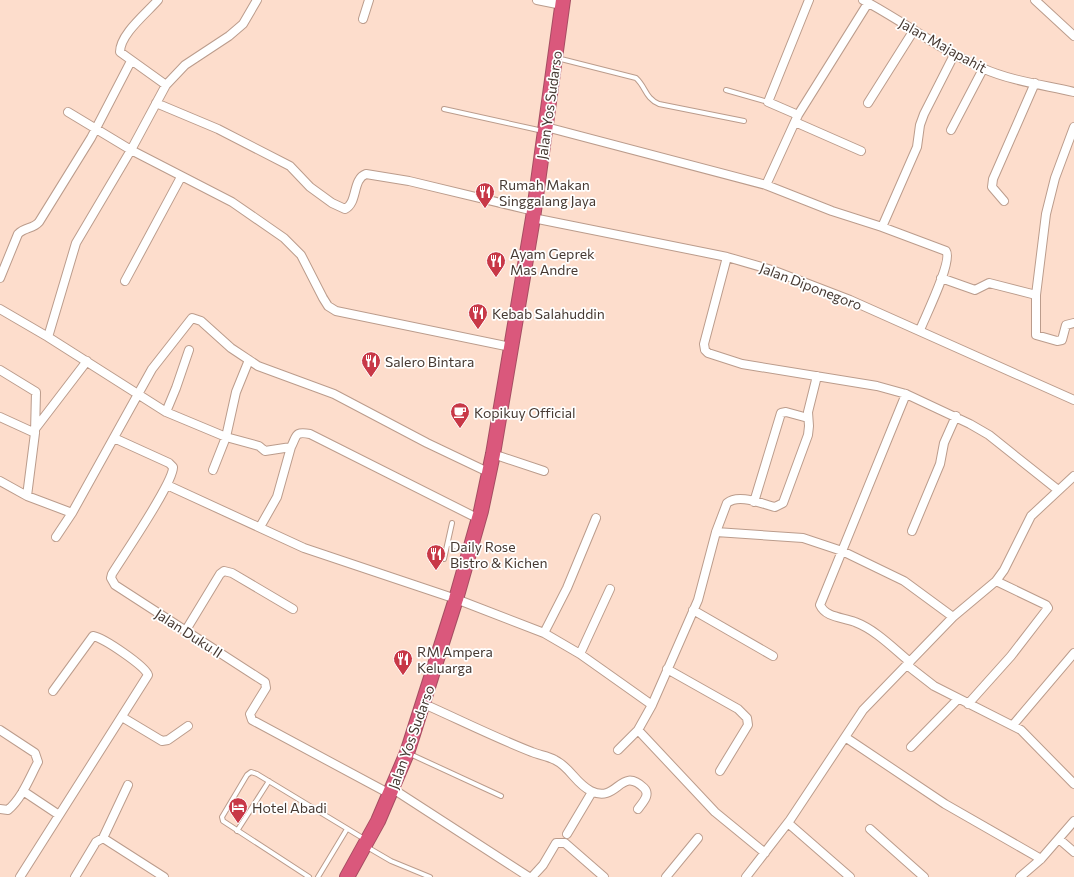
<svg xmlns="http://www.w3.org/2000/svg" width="1074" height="877" viewBox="0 0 1074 877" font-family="Commissioner,sans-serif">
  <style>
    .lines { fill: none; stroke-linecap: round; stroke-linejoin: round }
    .lane-casing { stroke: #bb9c8c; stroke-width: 6 }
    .street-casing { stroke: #bb9c8c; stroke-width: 10 }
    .highway-casing { stroke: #a64d62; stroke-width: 16 }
    .lane { stroke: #fff; stroke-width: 4 }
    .street { stroke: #fff; stroke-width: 8 }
    .highway { stroke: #da587c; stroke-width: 14 }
    .labels { text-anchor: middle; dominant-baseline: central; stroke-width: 3.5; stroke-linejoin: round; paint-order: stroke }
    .street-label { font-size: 14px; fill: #463932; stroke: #fff }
    .poi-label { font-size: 14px; fill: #463932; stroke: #fff; text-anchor: start }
  </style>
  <rect width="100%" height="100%" fill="#fdddcc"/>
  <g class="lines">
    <g class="lane-casing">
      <path id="lane" d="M557 58 636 78C646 87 645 98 659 104L744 121
        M726 90 768 102
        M444 109 543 131
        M448 543 467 552
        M444 559 452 523
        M410 754 501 796
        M237 831 269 781
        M367 847 391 861 430 877
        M309 877 223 821 222 817 247 775 251 772 257 774 366 840
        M318 877 347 829"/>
    </g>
    <g class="street-casing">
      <path id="street" d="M158 0C147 13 120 34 120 52L166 85
        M537 0 562 5
        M863 0C903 21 940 50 982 68 1011 81 1044 85 1074 92
        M1035 0 1074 36
        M363 19 369 0
        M156 103 218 129 290 166 310 187 332 203 345 209C358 203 352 179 366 174L409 181 534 211
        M868 103 914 30
        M68 112 131 150 232 202 284 238 301 255 323 298 328 306 336 311 511 347
        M798 115 768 102 809 0
        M795 122 861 151
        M546 127 766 185 832 211 882 227 946 251C953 261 925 317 920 330
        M1074 127 1055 178 1046 214 1036 295V335L1057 341 1062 340 1066 325 1074 323
        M951 130 983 69
        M766 185 798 115 868 3
        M1004 201 992 187 993 179 1035 83
        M533 218 727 257 772 270 850 300 1074 400
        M882 227 917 147 920 125 924 114 954 55
        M727 257 704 344 705 350 708 353 742 364 877 386 906 394 970 424 989 435 1058 490
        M0 278 18 234C25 227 33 229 39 222L91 138 131 61
        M941 278 975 290 989 283 1036 295
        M125 281 181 177
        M0 309 48 337 166 412 226 437 259 446 265 451 291 447C297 436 294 431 310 434L479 519
        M48 337 76 243 131 150 166 85 185 65 229 36 243 24 257 0
        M0 370 36 392 35 433 27 496
        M906 394 820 605C826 618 843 617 855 622 876 630 893 648 910 662
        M166 412 176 388 189 350
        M0 417 35 433
        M35 429 87 361
        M114 438 169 463 173 467C174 482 123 556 112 574L111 578 115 585 265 682 266 688 250 714 252 720 390 794
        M493 454 544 471
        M213 470 226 437 236 392 249 360
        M0 481 27 496 72 513
        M167 485 304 548 456 599 544 633 580 654 652 705
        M754 502 781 413 786 412 808 418
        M260 527 277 497 291 447
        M912 531 940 464 944 443 956 416
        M716 532 803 538 842 551 904 581 953 617
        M56 537 72 513 152 369 192 318 201 321 231 348 258 366 334 394 427 443 490 473
        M693 610 773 656
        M186 630 220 574 224 571 232 573 293 609
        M544 633 567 588 596 518
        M580 654 610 589
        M907 665 934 686 1021 730 1074 784
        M667 669 738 709 747 718 748 725 720 771
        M424 704C460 720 496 738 532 752 539 755 548 756 555 760 570 767 576 784 591 791 618 804 620 765 644 788 651 795 642 803 638 809
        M968 704 1011 656 1048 608 1046 605 996 581
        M122 717 162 741 168 740 188 726
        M1013 725 1074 653
        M0 730 35 753 38 762C29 779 22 798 8 810L0 809
        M638 730 715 812 765 853
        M845 737 945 804 1041 859
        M911 747 958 699
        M618 750 638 730 652 705 698 600 716 532 727 503C739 493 762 504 775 507L783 503 808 435 809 426 808 412 817 376
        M393 789 529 877
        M23 791 59 815
        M788 823 850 877
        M870 829 924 877
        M567 834 592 792
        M103 838 128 785
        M1059 839 1074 852
        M20 877 148 675C145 666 104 638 93 636L53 691
        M75 877 96 842 103 838 164 877
        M532 877 543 865 556 843H565L604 877
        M666 877 698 838
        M746 877 790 820 863 710 953 617 996 581 1004 570 1031 516 1074 476
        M1020 877 1041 859 1074 821"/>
    </g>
    <g class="highway-casing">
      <path id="highway" d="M347 877 378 821 407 753 456 599 481 511 493 454 533 218 563 0"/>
    </g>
    <use href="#lane" class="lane"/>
    <use href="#street" class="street"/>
    <use href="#highway" class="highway"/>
  </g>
  <defs>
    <g id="restaurant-pin" transform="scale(1)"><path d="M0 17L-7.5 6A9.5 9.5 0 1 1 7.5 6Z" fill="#c83847" stroke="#fff"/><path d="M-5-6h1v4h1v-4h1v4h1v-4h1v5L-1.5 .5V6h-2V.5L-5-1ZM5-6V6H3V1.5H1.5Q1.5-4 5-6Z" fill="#fff"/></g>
    <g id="cafe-pin" transform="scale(1)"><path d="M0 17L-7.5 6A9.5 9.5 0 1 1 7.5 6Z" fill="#c83847" stroke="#fff"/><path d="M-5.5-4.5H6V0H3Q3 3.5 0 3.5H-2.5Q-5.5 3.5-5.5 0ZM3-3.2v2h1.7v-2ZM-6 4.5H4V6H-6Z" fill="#fff"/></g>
    <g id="hotel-pin" transform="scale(1)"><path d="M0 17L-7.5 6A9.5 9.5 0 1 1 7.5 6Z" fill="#c83847" stroke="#fff"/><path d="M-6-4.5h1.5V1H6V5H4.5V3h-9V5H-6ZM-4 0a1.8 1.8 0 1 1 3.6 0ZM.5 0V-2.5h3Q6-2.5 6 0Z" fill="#fff"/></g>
  </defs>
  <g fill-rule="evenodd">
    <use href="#restaurant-pin" x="485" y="192"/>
    <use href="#restaurant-pin" x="496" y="261"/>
    <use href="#restaurant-pin" x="478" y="313"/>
    <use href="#restaurant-pin" x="371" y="361"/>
    <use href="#cafe-pin" x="460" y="412"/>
    <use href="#restaurant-pin" x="436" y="554"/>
    <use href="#restaurant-pin" x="403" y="659"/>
    <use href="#hotel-pin" x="238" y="807"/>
  </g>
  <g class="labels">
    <g class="street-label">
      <text transform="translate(943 45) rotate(29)">Jalan Majapahit</text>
      <text transform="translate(549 105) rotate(-82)">Jalan Yos Sudarso</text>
      <text transform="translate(811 286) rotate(21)">Jalan Diponegoro</text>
      <text transform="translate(189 633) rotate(33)">Jalan Duku II</text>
      <text transform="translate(411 737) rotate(-70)">Jalan Yos Sudarso</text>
    </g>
    <g class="poi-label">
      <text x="499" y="184">Rumah Makan<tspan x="499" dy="16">Singgalang Jaya</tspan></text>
      <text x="510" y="253">Ayam Geprek<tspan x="510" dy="16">Mas Andre</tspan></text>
      <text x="492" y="313">Kebab Salahuddin</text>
      <text x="385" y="361">Salero Bintara</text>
      <text x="474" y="412">Kopikuy Official</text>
      <text x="450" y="546">Daily Rose<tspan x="450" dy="16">Bistro &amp; Kichen</tspan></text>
      <text x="417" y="651">RM Ampera<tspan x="417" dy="16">Keluarga</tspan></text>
      <text x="252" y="807">Hotel Abadi</text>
    </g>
  </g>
</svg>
